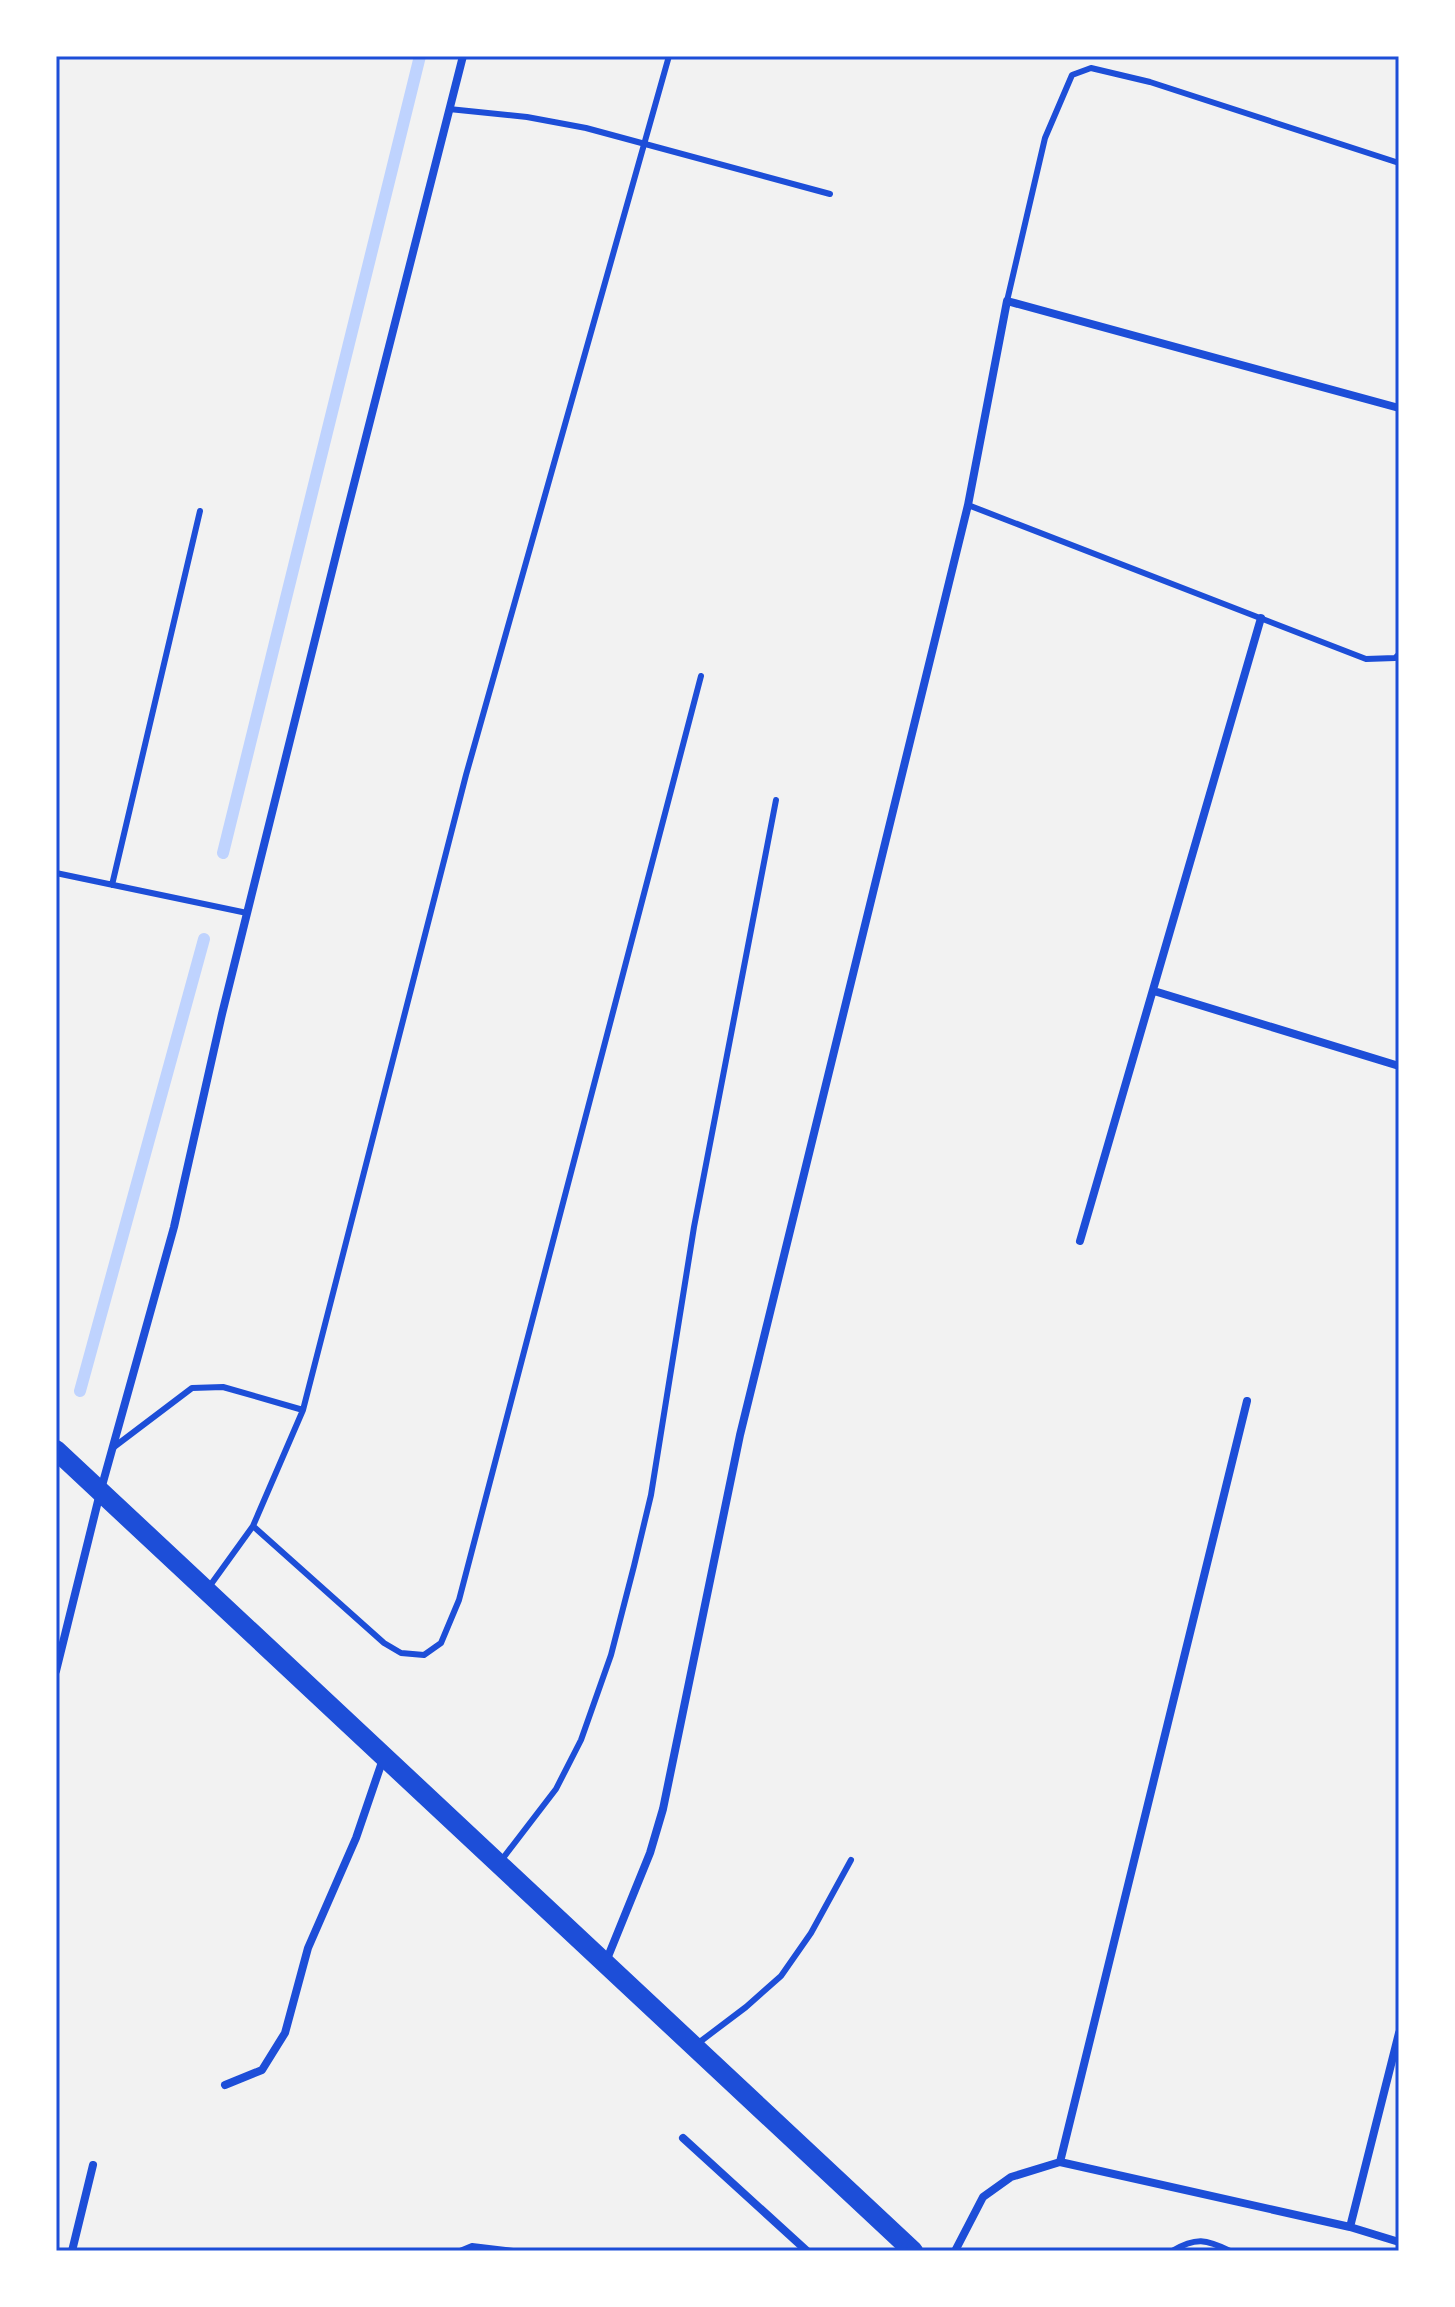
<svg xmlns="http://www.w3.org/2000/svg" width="1455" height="2307" viewBox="0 0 1455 2307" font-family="'IBM Plex Sans',sans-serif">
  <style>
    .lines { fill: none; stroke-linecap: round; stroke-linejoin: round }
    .stream { stroke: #bfd3fe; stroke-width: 12 }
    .service { stroke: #1d4ed8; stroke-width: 6 }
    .minor { stroke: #1d4ed8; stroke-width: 8 }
    .primary { stroke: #1d4ed8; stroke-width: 20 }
    .neatline { fill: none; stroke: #1d4ed8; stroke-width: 3 }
  </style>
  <rect width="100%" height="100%" fill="#f2f2f2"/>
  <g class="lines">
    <path class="stream" d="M223 853 420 56
      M80 1391 204 939"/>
    <path class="service" d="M449 109 527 117 586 128 830 194
      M1007 301 1045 138 1072 75 1091 68 1150 82 1399 163
      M968 505 1366 659 1395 658 1399 654
      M56 873 247 913
      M112 885 200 511
      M114 1447 192 1388 223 1387 303 1410
      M253 1526 384 1643 401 1653 424 1655 441 1643 459 1600 701 676
      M209 1587 253 1526 303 1410 466 775 669 56
      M500 1862 556 1789 581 1740 611 1655 634 1566 651 1495 694 1227 776 800
      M697 2044 746 2007 781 1976 811 1933 851 1860
      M460 2251 472 2246 513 2251
      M1172 2251C1196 2237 1206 2239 1230 2251"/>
    <path class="minor" d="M1154 991 1399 1066
      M1080 1241 1261 618
      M56 1671 100 1493 174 1227 222 1014 341 535 463 56
      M605 1964 650 1853 663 1809 740 1435 968 505 1007 301 1399 408
      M225 2085 262 2070 285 2033 308 1948 356 1838 383 1759
      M683 2138 807 2251
      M1060 2162 1247 1401
      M1350 2227 1399 2033
      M72 2251 93 2165
      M955 2251 983 2197 1011 2177 1060 2162 1350 2227 1399 2242"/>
    <path class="primary" d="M56 1450 913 2251"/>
  </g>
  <rect width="1455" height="2307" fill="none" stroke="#ffffff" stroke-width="116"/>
  <rect x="58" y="58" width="1339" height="2191" class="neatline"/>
</svg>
